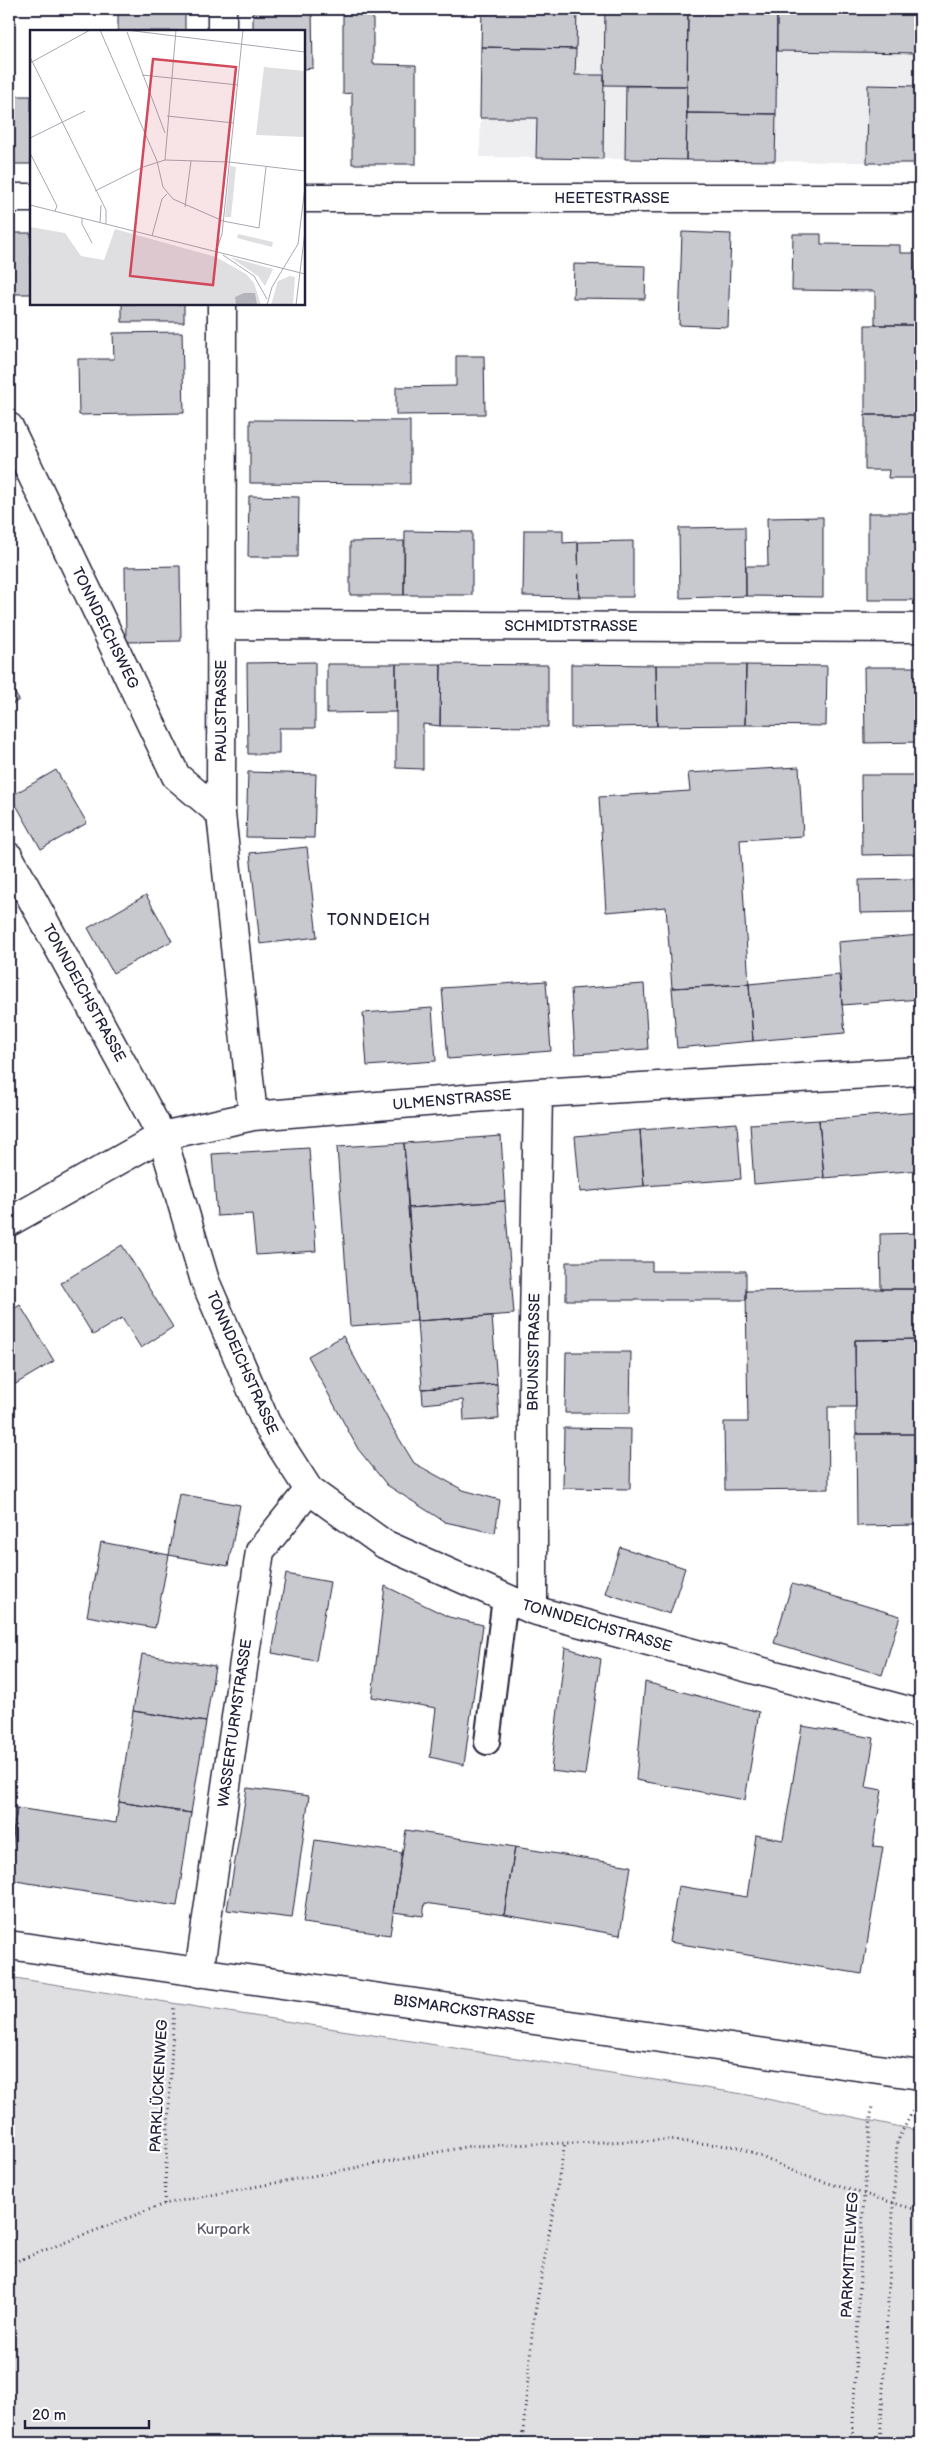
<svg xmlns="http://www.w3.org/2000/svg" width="929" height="2452" viewBox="0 0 929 2452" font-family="'Balsamiq Sans',sans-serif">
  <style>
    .built { fill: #eeeef1 }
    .green { fill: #dfdfe2; stroke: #80808e }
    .building { fill: #c8c8cf; stroke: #22223b }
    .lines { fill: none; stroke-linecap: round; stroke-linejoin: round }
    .lane-casing { stroke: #22223b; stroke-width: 28 }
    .street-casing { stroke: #22223b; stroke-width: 31 }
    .primary-casing { stroke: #22223b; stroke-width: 31 }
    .path { stroke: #22223b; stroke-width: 3; stroke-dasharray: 1 4; stroke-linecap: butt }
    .lane { stroke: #fff; stroke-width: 24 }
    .street { stroke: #fff; stroke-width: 28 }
    .primary { stroke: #fff; stroke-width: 28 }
    .labels { text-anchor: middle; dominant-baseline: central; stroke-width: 4.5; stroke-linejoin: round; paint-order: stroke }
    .street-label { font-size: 15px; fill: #22223b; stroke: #fff }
    .park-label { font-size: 15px; fill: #5b5b6d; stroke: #fff }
    .neighbourhood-label { font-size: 16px; letter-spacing: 1px; fill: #22223b; stroke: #fff }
    .inset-road { fill: none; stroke: #a7a7b1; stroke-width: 1 }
    .view { fill: #d1495b; fill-opacity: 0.15; stroke: #d1495b; stroke-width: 2.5 }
    .inset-edge { fill: none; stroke: #22223b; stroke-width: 2.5 }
  </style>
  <rect width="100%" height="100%" fill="#fff"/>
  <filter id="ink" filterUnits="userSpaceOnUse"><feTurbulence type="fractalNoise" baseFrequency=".02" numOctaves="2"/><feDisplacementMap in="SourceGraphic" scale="10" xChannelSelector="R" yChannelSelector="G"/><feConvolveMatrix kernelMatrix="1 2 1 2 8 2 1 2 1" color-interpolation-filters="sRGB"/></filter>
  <g filter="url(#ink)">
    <path class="built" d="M482 9H920V163L480 157Z"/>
    <path class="green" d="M9 1977 743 2094 920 2131V2443H9Z"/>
    <path class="building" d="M118 9H185V31H118Z
      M253 9H312L313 68 304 69V31H253Z
      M343 9H373V64L416 65V164H352V93L343 94Z
      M482 9H577L576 49 481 47Z
      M605 9H688L687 86 604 85Z
      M688 9H777L776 114 687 113Z
      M777 9H920V53L777 51Z
      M481 47 576 49 575 75H604L603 159 536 158 537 118H480Z
      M868 85 920 86V163H867Z
      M626 86H687L686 160 625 159Z
      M9 96H31V164H9Z
      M687 113 776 114 775 161 686 160Z
      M682 232 731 234 728 327 679 325Z
      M9 233H31V294H9Z
      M793 234H821V244L900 245V253H915L916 289H920V325H875V291L792 290Z
      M574 264 646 266 645 299 573 298Z
      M122 304H184V322H122Z
      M865 325H920V415H865Z
      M182 332 184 413 79 415 78 359H114L113 333Z
      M456 356H484L485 414 396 415V387L456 386Z
      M865 415H920V478H888L889 470H865Z
      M250 420 410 421V484L250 483Z
      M249 496 299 497 298 557H248Z
      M868 513H920V600H868Z
      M823 517V597L746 596V566H768L767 518Z
      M745 527 746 596 680 598 679 528Z
      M524 530H563V543L578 542 579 597 523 596Z
      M405 531 472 532V595H404Z
      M404 541V595H350V542Z
      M633 541V597H579L578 542Z
      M180 566 181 641 126 642 125 567Z
      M315 662V728H279V754H248L247 663Z
      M327 664H396V712L327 713Z
      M396 664H441L440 726 423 724V769L396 768Z
      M441 664 548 665V727L440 726Z
      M571 664 656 665 657 726 571 728Z
      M656 665H746L745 725 657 726Z
      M746 665 827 666 826 726 745 725Z
      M864 667H920V742L865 743Z
      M9 683 19 700 9 706Z
      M799 767 803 836 740 840 749 984 672 988 666 907 606 912 599 797 690 791 688 773Z
      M56 770 87 823 41 849 11 796Z
      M248 772 316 774 314 838 246 837Z
      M861 775H920V854L862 855Z
      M307 847 317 937 260 944 250 853Z
      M914 879 915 912 860 913 859 880Z
      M146 895 172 941 113 973 88 928Z
      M920 935V999L842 1005 838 942Z
      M839 975 845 1033 753 1041 749 984Z
      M546 981 551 1051 448 1059 442 988Z
      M644 984 648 1049 575 1054 571 989Z
      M749 984 753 1041 677 1048 672 988Z
      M432 1008 436 1061 367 1066 363 1013Z
      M920 1112V1170L824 1178 819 1120Z
      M819 1120 824 1178 754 1184 750 1124Z
      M737 1123 741 1179 644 1186 640 1130Z
      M640 1130 644 1186 580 1192 575 1136Z
      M501 1136 505 1201 408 1208 404 1143Z
      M404 1143 417 1321 350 1326 337 1147Z
      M309 1148 316 1251 256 1255 252 1214 217 1216 212 1154Z
      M505 1201 514 1314 417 1321 408 1208Z
      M920 1233V1289H881L880 1234Z
      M122 1245 173 1327 141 1348 122 1318 93 1335 61 1283Z
      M566 1262H652V1271H746V1300H566Z
      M881 1289H920V1339L855 1340 856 1407H828L829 1489 725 1490 724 1422H748L746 1291Z
      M20 1305 54 1361 9 1388V1312Z
      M492 1316 497 1384 422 1389 417 1321Z
      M343 1336 392 1427 414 1463 463 1490 500 1500 495 1533 445 1522 387 1485 358 1449 308 1356Z
      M920 1339V1434H856L855 1340Z
      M566 1352H631L630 1413H565Z
      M497 1384 499 1419 464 1421 463 1400 423 1404 422 1389Z
      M564 1428 631 1429 630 1489 563 1488Z
      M856 1434H920V1525L857 1526Z
      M180 1494 240 1505 228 1566 169 1555Z
      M101 1542 169 1555 155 1628 87 1616Z
      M620 1547 685 1568 670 1614 605 1593Z
      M286 1574 330 1582 316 1661 272 1653Z
      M792 1584 900 1616 882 1675 774 1643Z
      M385 1586 449 1617 483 1625 464 1765 430 1757 436 1708 372 1697Z
      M565 1647 601 1659 585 1775 551 1771Z
      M142 1654 215 1666 206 1722 133 1711Z
      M645 1682 759 1712 745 1800 636 1780Z
      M133 1711 206 1722 191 1813 119 1802Z
      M802 1726 874 1738 866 1787 882 1790 873 1846 883 1847 862 1974 669 1942 678 1886 747 1897 756 1835 783 1840Z
      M247 1788 309 1796 292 1918 227 1910Z
      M119 1802 191 1813 177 1906 9 1880V1863L17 1808 116 1823Z
      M9 1807 17 1808 9 1863Z
      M406 1830 515 1847 504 1915 425 1903 423 1916 393 1912Z
      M315 1840 402 1853 390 1935 303 1923Z
      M515 1847 631 1866 620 1935 504 1915Z"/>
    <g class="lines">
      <g class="lane-casing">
        <path id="lane" d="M487 1742 505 1598"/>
      </g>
      <g class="street-casing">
        <path id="street" d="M222 9V31
          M9 198H31
          M304 198H920
          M222 304 221 814 253 1116
          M9 427 176 776 221 814
          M221 625 920 628
          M9 857 162 1136 205 1281 266 1423 309 1490 384 1544 533 1610 920 1714
          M9 1222 162 1136 253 1116 538 1093 920 1071
          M533 1610V1382L538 1093
          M199 1973 260 1551 309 1490"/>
      </g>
      <g class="primary-casing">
        <path id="primary" d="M9 1945 920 2075"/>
      </g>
      <path class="path" d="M164 2204 174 2005
        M9 2264 164 2204 470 2146 669 2140 739 2147 802 2175 920 2211
        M522 2443 533 2324 565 2143
        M852 2443 864 2194 872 2105
        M880 2443 897 2141 914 2109"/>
      <use href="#lane" class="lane"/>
      <use href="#street" class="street"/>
      <use href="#primary" class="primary"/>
    </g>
  </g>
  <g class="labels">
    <g class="street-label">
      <text x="612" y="198">HEETESTRASSE</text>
      <text x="571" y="626">SCHMIDTSTRASSE</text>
      <text transform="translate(105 628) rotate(64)">TONNDEICHSWEG</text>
      <text transform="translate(221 711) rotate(-90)">PAULSTRASSE</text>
      <text transform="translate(84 993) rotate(61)">TONNDEICHSTRASSE</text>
      <text transform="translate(452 1100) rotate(-5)">ULMENSTRASSE</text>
      <text transform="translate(534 1352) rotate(-89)">BRUNSSTRASSE</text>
      <text transform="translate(242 1363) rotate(66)">TONNDEICHSTRASSE</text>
      <text transform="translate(597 1626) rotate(16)">TONNDEICHSTRASSE</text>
      <text transform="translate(235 1723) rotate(-82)">WASSERTURMSTRASSE</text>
      <text transform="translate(464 2010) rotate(8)">BISMARCKSTRASSE</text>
      <text transform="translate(159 2086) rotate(-87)">PARKLÜCKENWEG</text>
      <text transform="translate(850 2255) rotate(-87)">PARKMITTELWEG</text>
    </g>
    <g class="park-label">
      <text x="223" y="2229">Kurpark</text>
    </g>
    <g class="neighbourhood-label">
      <text x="379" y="920">TONNDEICH</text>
    </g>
  </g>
  <g transform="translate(30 30)">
    <rect width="275" height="275" fill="#fff"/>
    <path d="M234 37 275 41V107L226 105ZM200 136 206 137 201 187H195ZM0 197 35 203 51 226 74 230 85 199 186 227 216 244 224 253 231 275H0ZM208 204 243 212 242 217 207 208ZM200 227 243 239 235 256 228 246ZM260 246 265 247 263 275H241L248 251Z" fill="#dfdfe2"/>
    <path d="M214 263H225L227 275H206L205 267Z" fill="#b4b4bc"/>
    <path class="inset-road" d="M70 0 127 131 133 157 143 169 193 191 229 198 236 137M96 0 275 22M97 2 135 103M0 27 76 180V194M0 33 60 0M112 45 208 55M137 86 204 93M0 108 55 81M0 123 27 176 25 181M135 130 146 0M65 161 113 137 135 130 199 132 275 141M0 175 275 244M155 177 161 131M52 188V194L62 213M70 192 71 175M122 206 132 169 137 164M186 222 192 204 213 0M193 225 224 246 237 269M237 275 242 257 268 214 275 157M266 275 275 201"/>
    <path class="view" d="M123 29 206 37 183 255 100 246Z"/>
    <rect width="275" height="275" class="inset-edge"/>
  </g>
  <rect width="929" height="2452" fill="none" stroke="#fff" stroke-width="30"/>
  <rect x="15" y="15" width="899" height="2422" fill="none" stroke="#22223b" stroke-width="2" filter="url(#ink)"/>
  <path d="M25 2420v8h124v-8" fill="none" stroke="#22223b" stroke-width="2.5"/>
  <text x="32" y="2420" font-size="15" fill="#22223b" stroke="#ffffff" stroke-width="4" paint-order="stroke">20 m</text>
</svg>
